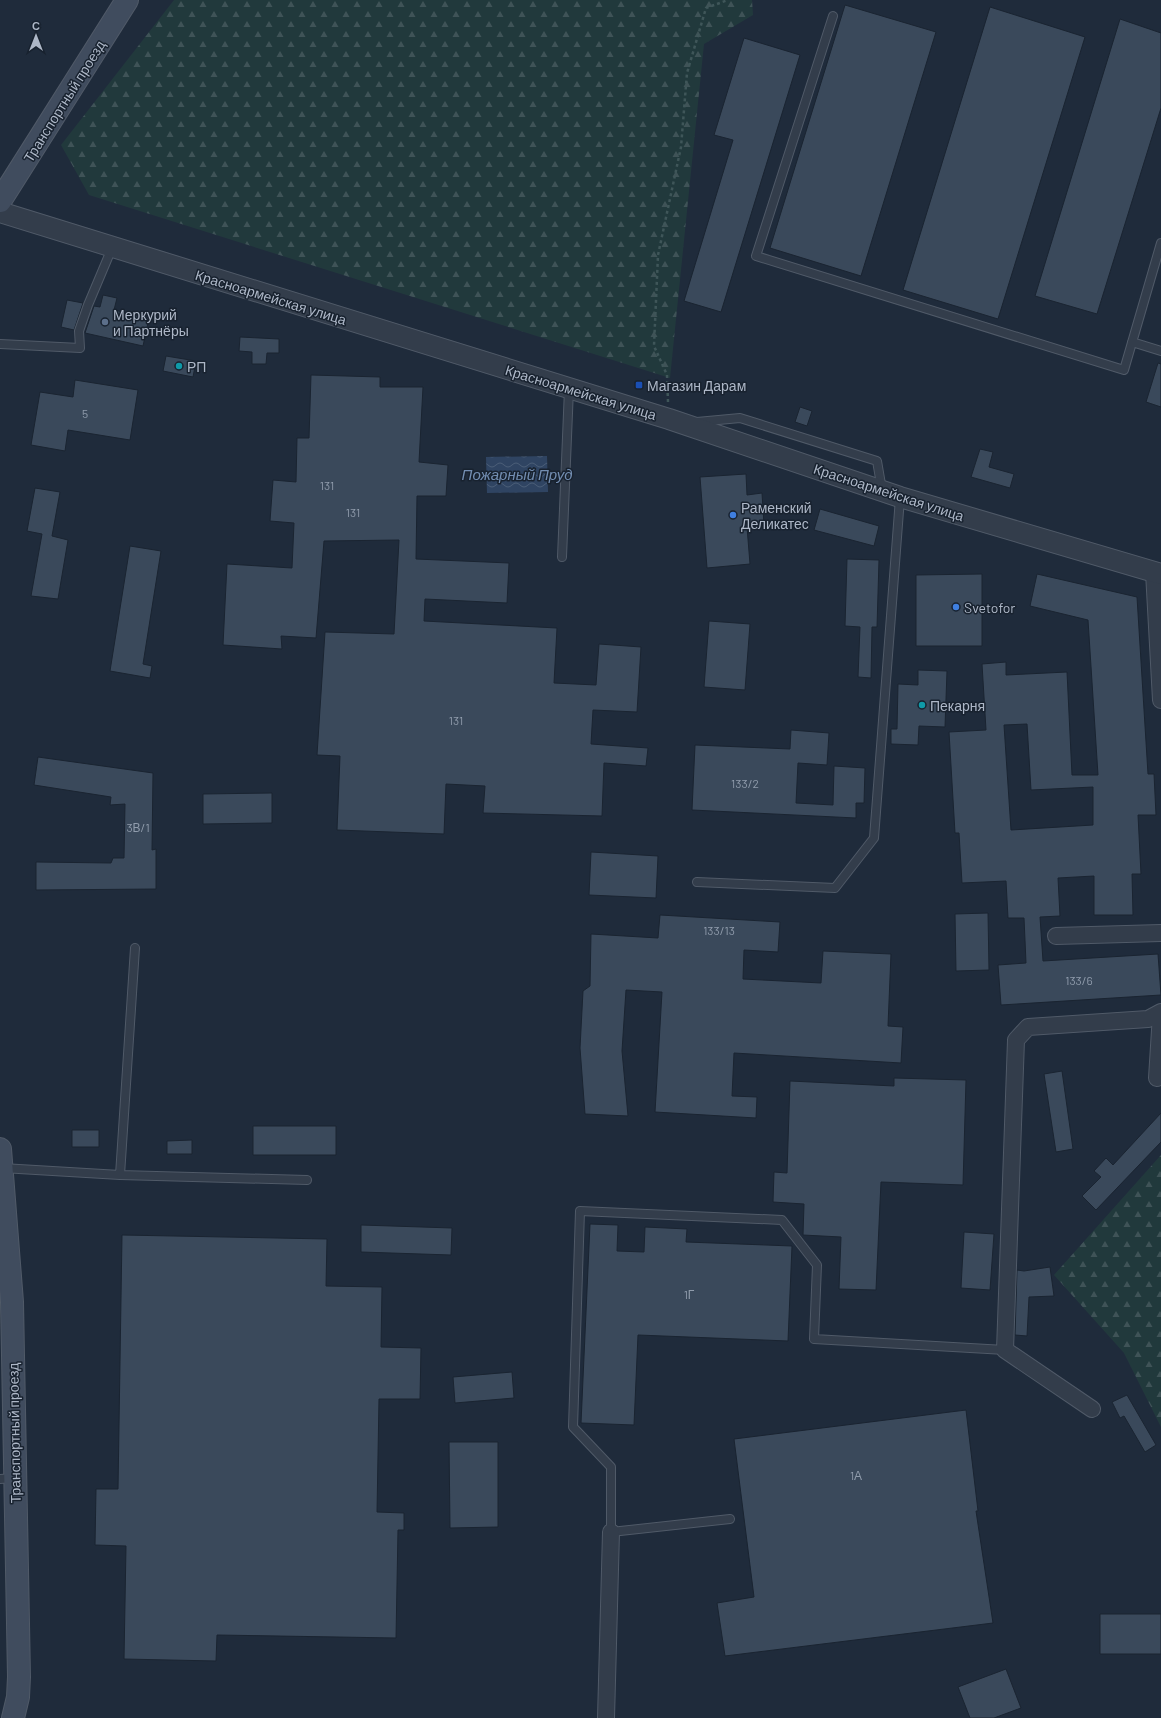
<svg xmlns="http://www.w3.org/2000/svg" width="1161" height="1718" viewBox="0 0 1161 1718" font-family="Barlow,sans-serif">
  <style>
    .forest { fill: url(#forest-firs) }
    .water { fill: url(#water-waves) }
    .building { fill: #3a495b; stroke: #1a2431; fill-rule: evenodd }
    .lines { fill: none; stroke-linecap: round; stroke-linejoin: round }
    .service-casing { stroke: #505a68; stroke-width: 10 }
    .minor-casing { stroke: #505a68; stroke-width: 18 }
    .tertiary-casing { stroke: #505a68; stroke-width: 22 }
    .secondary-casing { stroke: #505a68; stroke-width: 24 }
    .path { stroke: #3f5659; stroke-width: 2.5; stroke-dasharray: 3 3; stroke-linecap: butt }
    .service { stroke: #333d4b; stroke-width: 8 }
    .minor { stroke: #333d4b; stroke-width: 16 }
    .tertiary { stroke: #333d4b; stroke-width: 20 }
    .secondary { stroke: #404c5e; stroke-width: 22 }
    .service-dot { fill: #5c6f8a; stroke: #18222f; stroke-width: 1.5 }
    .culture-dot { fill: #0f9aa8; stroke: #18222f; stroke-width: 1.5 }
    .transit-dot { fill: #1a4fb4; stroke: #18222f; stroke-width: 1.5 }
    .shop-dot { fill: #3f7fe0; stroke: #18222f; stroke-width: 1.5 }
    .labels { text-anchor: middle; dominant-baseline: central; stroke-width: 3; stroke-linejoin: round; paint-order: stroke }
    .number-label { font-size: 12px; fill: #909cac }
    .street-label { font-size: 14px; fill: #adb7c7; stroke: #18222f }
    .poi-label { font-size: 14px; fill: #adb7c7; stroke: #18222f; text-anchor: start }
    .water-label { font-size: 15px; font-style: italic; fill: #738eb2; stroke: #18222f }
  </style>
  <defs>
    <pattern id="forest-firs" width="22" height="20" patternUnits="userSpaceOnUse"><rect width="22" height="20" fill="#21393c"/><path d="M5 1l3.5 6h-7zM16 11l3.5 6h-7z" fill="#3f5357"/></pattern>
    <pattern id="water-waves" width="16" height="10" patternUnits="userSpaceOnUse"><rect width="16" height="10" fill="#2f4462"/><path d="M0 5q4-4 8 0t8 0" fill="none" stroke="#4a5d77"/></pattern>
  </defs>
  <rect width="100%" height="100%" fill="#1f2b3b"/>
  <path class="forest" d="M174 0H752L753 15 704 44 670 378 89 195 61 145Z
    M1161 1155V1427L1124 1353 1054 1275Z"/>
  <path class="water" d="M547 456 548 492 487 493 486 457Z"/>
  <path class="building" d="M845 5 936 32 861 276 770 248Z
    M990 7 1085 37 998 319 903 290Z
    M1120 19 1161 33V108L1097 314 1035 296Z
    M744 38 800 55 721 312 684 301 733 140 714 135Z
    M103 295 117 298 114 310 149 318 143 346 85 333 94 306 100 307Z
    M67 300 83 303 74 330 61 327Z
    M240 337 279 339V353H267L266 364H252V352L239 351Z
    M166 356 196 361 193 377 163 371Z
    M1158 363 1161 364V407L1146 402Z
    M311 375 380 377V387H423L419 462 448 465 446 496H417L416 559 509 563 507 603 425 599 424 621 557 628 554 683 596 685 599 644 641 647 637 712 593 710 591 744 648 748 646 766 604 763 602 816 483 813 485 786 446 784 444 834 337 830 340 756 317 755 325 632 394 634 399 540 324 541 316 638 281 636 282 649 223 645 227 564 292 568 294 523 270 521 273 480 296 482 297 438H309Z
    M75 380 138 390 130 440 68 430 65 451 31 445 40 392 73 397Z
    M800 407 812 411 807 426 795 422Z
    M980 449 993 452 989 467 1014 474 1010 488 971 477Z
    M746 474 747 495 762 493 764 525 747 527 750 564 707 568 700 477Z
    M35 488 60 492 52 536 68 540 58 599 31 596 42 534 27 531Z
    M820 509 879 526 874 546 814 530Z
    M130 546 161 551 143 664 152 666 150 678 110 671Z
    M847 559 879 560 877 627H872L871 678 858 677 860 627 845 626Z
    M982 574V646H916V575Z
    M1037 574 1137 597 1148 774H1154L1156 815H1138L1141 874H1132L1133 915H1094V876L1058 878 1060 916 1040 917 1043 961 1158 954 1161 995 1001 1005 998 965 1026 963 1024 918H1008L1006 881 962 883 959 833H955L949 732 986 730 982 664 1006 662V675L1067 672 1072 775H1098L1088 620 1030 606ZM1027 724 1031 790 1093 787V825L1011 830 1004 725Z
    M709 621 750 624 745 690 704 687Z
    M918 670 947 671 945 727 919 726 918 745 891 744V729H897L898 684 918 685Z
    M791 730 829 733 827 765 798 763 796 803 833 805 834 766 865 768 864 803H856V818L692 810 695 745 790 749Z
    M38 757 153 773 152 850 156 849V889L36 890V862L111 863 113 858H124L125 804 110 805 111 797 34 785Z
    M272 793V823L203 824V794Z
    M591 852 658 856 656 898 589 895Z
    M988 913 989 970 956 971 955 914Z
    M660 915 780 922 778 952 744 950 743 979 821 983 823 951 891 954 888 1026 903 1027 901 1063 734 1053 732 1096 757 1097 756 1118 655 1112 662 992 626 990 622 1051 628 1116 585 1114 580 1048 583 991 590 986 591 934 658 938Z
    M1062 1071 1073 1149 1056 1152 1044 1074Z
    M894 1078 966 1080 963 1185 881 1182 876 1290 839 1289 841 1237 803 1235 804 1204 773 1202 774 1172 787 1173 790 1081 894 1086Z
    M1161 1113V1142L1096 1210 1082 1196 1101 1177 1094 1171 1106 1158 1113 1165Z
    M253 1126H336V1155H253Z
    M72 1130H99V1147H72Z
    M192 1140V1154H167V1141Z
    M590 1224 618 1225 617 1251 644 1252 645 1227 687 1229 686 1242 792 1246 788 1341 638 1335 634 1425 581 1423Z
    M361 1225 452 1228 451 1255 361 1252Z
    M964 1232 994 1234 990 1290 961 1288Z
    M122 1235 327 1239 326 1286 382 1287 381 1347 421 1348 420 1399H379L377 1512 404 1513V1530H398L396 1638 217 1635 216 1661 124 1659 126 1546 95 1545 96 1489H118Z
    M1050 1267 1054 1296 1029 1297 1027 1336 1015 1335 1017 1270 1024 1271Z
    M512 1372 514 1398 455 1403 453 1377Z
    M1127 1395 1156 1445 1145 1452 1124 1416 1120 1418 1112 1402Z
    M966 1410 978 1511H976L993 1623 725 1656 717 1603 754 1597 734 1439Z
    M449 1442H498V1527L450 1528Z
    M1100 1614H1161V1654H1100Z
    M1006 1669 1021 1708 994 1718H970L958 1687Z"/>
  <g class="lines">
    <g class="service-casing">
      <path id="service" d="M833 16 756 256 1124 370 1161 243
        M1132 342 1161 351
        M0 344 80 348 79 331 88 305 112 248
        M697 422 740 418 877 461 882 490
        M562 557 569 389
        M697 882 835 888 874 838 900 498
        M2 1168 120 1175 307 1180
        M120 1175 135 948
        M0 1479 14 1478
        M730 1519 611 1532V1467L573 1427 580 1211 782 1220 817 1265 814 1339 1005 1350"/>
    </g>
    <g class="minor-casing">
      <path id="minor" d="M1154 572 1161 700
        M1056 936 1161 933
        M1157 1078 1161 1014
        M1092 1409 1005 1350 1016 1040 1028 1027 1148 1019 1161 1012
        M606 1718 611 1532"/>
    </g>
    <g class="tertiary-casing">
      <path id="tertiary" d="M0 212 669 419 900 497 1161 574"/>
    </g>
    <g class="secondary-casing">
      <path id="secondary" d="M0 201 127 0
        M0 1149 12 1302 19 1677 18 1697 13 1718"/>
    </g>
    <path class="path" d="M668 402 667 375 654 346 658 255 681 147 687 73 706 8 728 0"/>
    <use href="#service" class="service"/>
    <use href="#minor" class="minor"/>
    <use href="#tertiary" class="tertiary"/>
    <use href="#secondary" class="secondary"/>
  </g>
  <circle class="service-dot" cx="105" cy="322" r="4"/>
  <g class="culture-dot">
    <circle cx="179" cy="366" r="4"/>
    <circle cx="922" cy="705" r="4"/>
  </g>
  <rect class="transit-dot" x="635" y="381" width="8" height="8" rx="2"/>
  <g class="shop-dot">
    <circle cx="733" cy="515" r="4"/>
    <circle cx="956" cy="607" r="4"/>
  </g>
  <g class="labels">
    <g class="number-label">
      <text x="85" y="413">5</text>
      <text x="327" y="485">131</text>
      <text x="353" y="512">131</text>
      <text x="456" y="720">131</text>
      <text x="745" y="783">133/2</text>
      <text x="138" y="827">3В/1</text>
      <text x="719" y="930">133/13</text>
      <text x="1079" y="980">133/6</text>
      <text x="689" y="1294">1Г</text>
      <text x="856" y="1475">1А</text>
    </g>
    <g class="street-label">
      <text transform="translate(64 101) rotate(-58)">Транспортный проезд</text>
      <text transform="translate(271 297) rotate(17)">Красноармейская улица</text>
      <text transform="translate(581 392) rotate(17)">Красноармейская улица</text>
      <text transform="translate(889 492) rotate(18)">Красноармейская улица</text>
      <text transform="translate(14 1433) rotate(-91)">Транспортный проезд</text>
    </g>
    <g class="poi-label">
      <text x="113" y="314">Меркурий<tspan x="113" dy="16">и Партнёры</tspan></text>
      <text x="187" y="366">РП</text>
      <text x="647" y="385">Магазин Дарам</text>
      <text x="741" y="507">Раменский<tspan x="741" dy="16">Деликатес</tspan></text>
      <text x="964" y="607">Svetofor</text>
      <text x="930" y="705">Пекарня</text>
    </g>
    <g class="water-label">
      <text x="517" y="474">Пожарный Пруд</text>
    </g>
  </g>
  <g transform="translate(36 36)" stroke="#18222f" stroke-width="3" paint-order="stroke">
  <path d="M0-3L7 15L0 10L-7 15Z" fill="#adb7c7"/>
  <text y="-6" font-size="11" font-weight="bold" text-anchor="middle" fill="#adb7c7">С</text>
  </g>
</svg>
